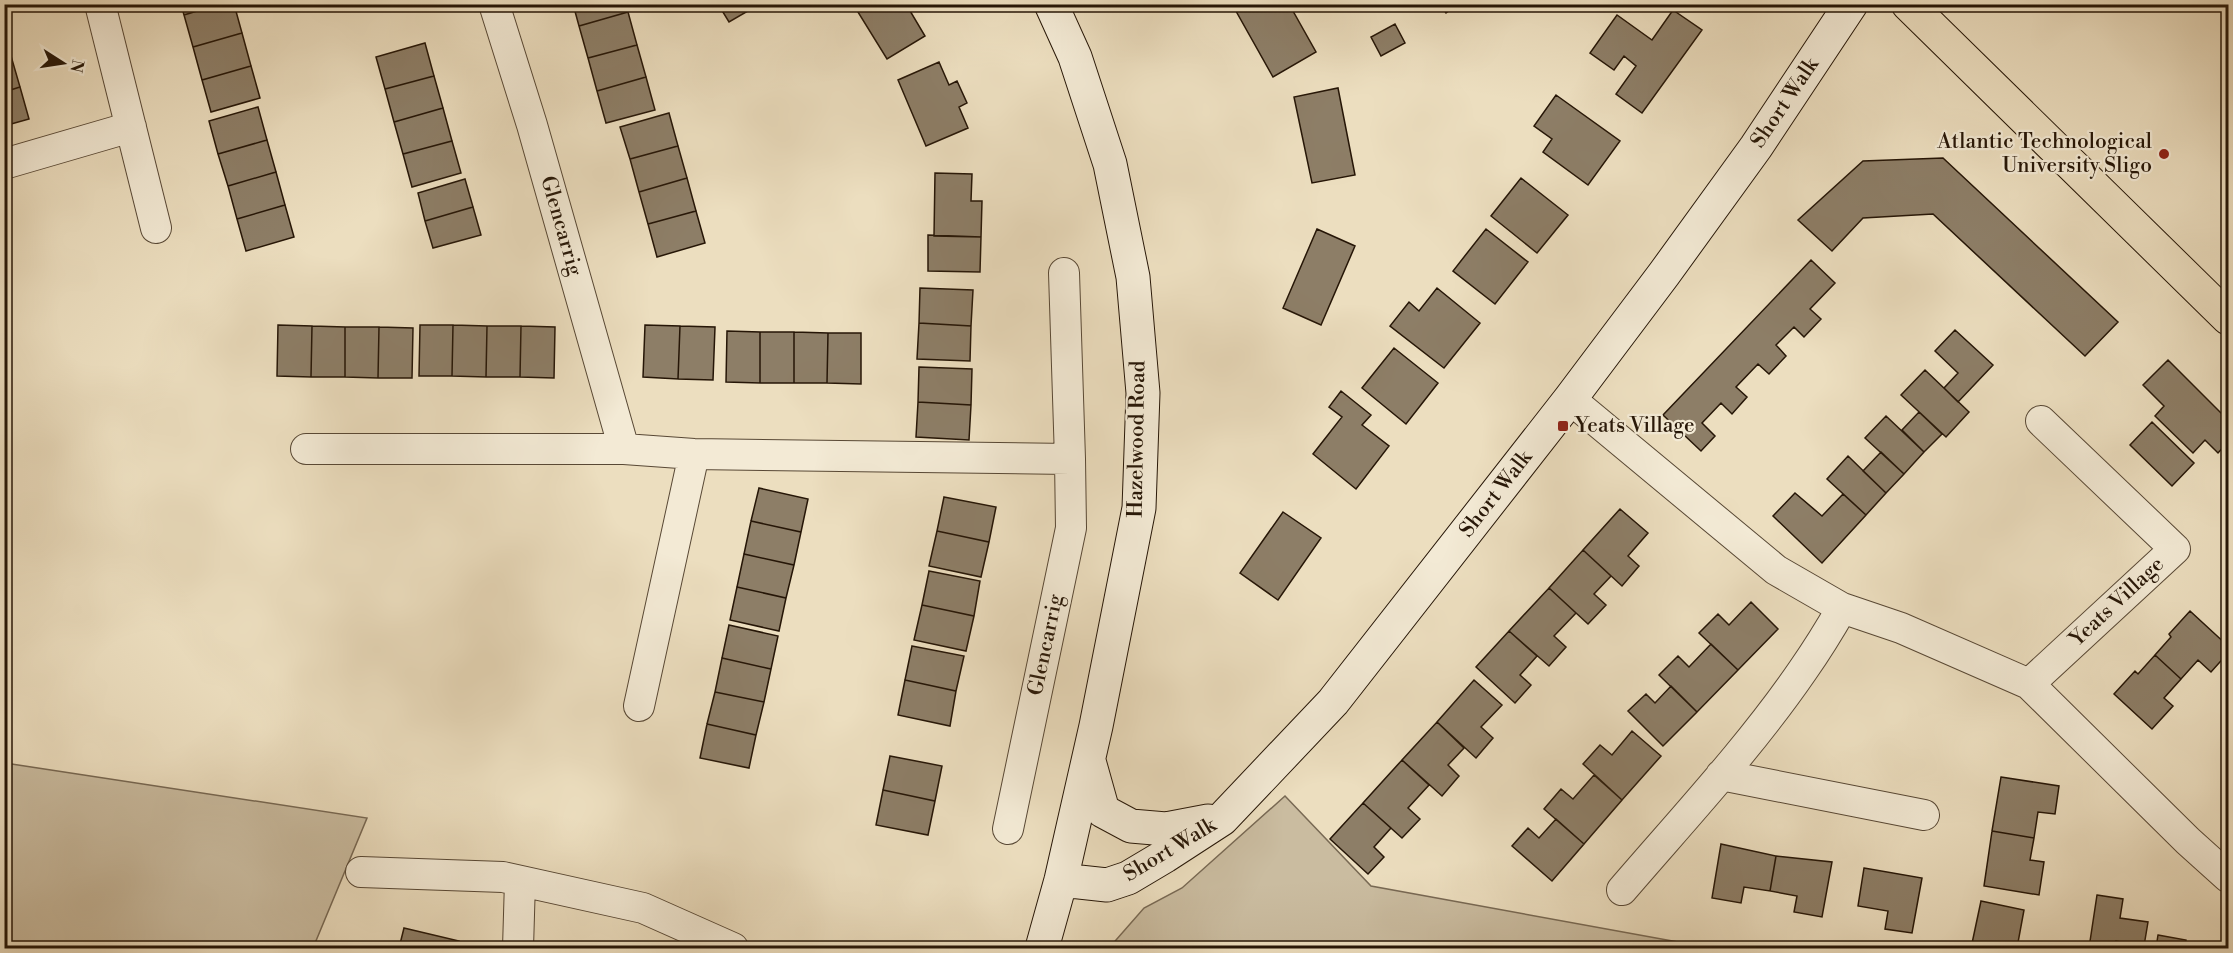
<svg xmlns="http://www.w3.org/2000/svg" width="2233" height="953" viewBox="0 0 2233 953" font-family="'Libre Bodoni',serif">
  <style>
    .green { fill: #cabca0; stroke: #786954; stroke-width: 1.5 }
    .building { fill: #8d7e67; stroke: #261607; stroke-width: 1.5 }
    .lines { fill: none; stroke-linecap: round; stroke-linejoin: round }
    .street-casing { stroke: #584835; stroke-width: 32 }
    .secondary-casing { stroke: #261607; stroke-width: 35 }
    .highway-casing { stroke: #261607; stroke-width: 35 }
    .street { stroke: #f3ead5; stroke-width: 30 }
    .secondary { stroke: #f3ead5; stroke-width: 33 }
    .highway { stroke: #ecdebf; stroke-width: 33 }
    .poi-dot { fill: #8f2418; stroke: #f3ead5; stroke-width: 2 }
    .labels { text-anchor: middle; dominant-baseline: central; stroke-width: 4.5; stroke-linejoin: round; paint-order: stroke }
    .street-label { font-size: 21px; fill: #261607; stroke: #f3ead5 }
    .poi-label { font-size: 21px; fill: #261607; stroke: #f3ead5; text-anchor: end }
  </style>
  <rect width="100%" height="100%" fill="#ecdebf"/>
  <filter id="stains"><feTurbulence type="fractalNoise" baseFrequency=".00333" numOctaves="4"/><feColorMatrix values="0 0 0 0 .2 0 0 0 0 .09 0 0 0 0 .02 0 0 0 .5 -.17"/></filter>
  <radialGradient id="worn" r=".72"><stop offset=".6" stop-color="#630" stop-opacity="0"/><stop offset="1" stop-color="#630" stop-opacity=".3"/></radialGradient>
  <path class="green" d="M5 763 367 818 313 948H5Z
    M1285 796 1371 886 1711 948H1109L1144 908 1182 888Z"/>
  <path class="building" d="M181 4H220L184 15Z
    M220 4H234L242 33 193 47 184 15Z
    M573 4H625L628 12 579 26Z
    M718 4H760L729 22Z
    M853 4H906L925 36 887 59Z
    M1232 4H1289L1316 52 1273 77Z
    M1440 4H1458L1446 13Z
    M1673 10 1702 30 1642 113 1616 94 1636 66 1624 56 1614 70 1590 53 1617 15 1652 40Z
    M628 12 637 45 588 58 579 26Z
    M1395 24 1405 43 1381 56 1371 37Z
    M4 26 9 42 4 44Z
    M242 33 251 66 202 80 193 47Z
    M425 43 434 76 385 89 376 57Z
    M637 45 646 77 597 91 588 58Z
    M11 56 20 87 4 92V58Z
    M939 62 949 85 957 81 967 103 959 107 968 128 926 146 898 80Z
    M251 66 260 98 211 112 202 80Z
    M434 76 443 108 394 122 385 89Z
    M646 77 655 110 606 123 597 91Z
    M20 87 29 119 4 126V92Z
    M1338 88 1355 175 1312 183 1294 97Z
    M1556 95 1620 141 1588 185 1543 152 1552 139 1534 126Z
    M258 107 267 140 218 154 209 121Z
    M443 108 452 141 403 154 394 122Z
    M669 113 678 146 630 159 620 127Z
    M267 140 276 172 228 186 218 154Z
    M452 141 461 173 412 187 403 154Z
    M678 146 687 178 639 192 630 159Z
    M1943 158 2118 322 2085 356 1933 214 1863 218 1832 251 1798 220 1863 161Z
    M276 172 285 205 237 219 228 186Z
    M935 173 972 174 971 201H982L981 237 934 236Z
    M687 178 696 211 648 224 639 192Z
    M1521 178 1568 215 1537 253 1491 216Z
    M465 179 473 207 425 221 418 193Z
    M285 205 294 237 246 251 237 219Z
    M473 207 481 235 433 248 425 221Z
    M696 211 705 243 657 257 648 224Z
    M1317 229 1355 246 1321 325 1283 308Z
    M1486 229 1528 262 1495 304 1453 271Z
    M928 235 981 237 980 272 928 271Z
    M1811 260 1835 283 1810 309 1821 319 1804 337 1794 327 1776 345 1786 356 1769 374 1758 364 1736 387 1747 397 1732 414 1721 403 1702 423 1715 436 1701 451 1663 415Z
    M920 288 973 290 971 326 919 323Z
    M1437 288 1480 323 1444 368 1390 326 1409 302 1419 311Z
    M919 323 971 326 970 361 917 359Z
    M278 325 312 326 311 377 277 376Z
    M420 325H453L452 376H419Z
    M453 325 487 326 486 377 452 376Z
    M645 325 680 326 678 379 643 377Z
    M312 326 345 327V377H311Z
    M487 326H521L520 377H486Z
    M521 326 555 327 554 378 520 377Z
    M680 326 715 327 713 380 678 379Z
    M345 327H379L378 378 345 377Z
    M379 327 413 328 412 378H378Z
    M1955 330 1993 365 1958 402 1944 388 1958 373 1935 351Z
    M727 331 760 332V383L726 382Z
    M760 332H794V383H760Z
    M794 332 828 333 827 383H794Z
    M828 333H861V384L827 383Z
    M1394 348 1438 383 1406 424 1362 388Z
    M2168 360 2228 420V442L2218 453 2205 440 2193 453 2155 416 2164 406 2143 385Z
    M919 367 972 369 971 405 918 402Z
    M1925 370 1969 412 1946 437 1901 395Z
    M1341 391 1371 415 1362 425 1389 446 1356 489 1313 454 1342 417 1329 407Z
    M918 402 971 405 969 440 916 437Z
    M1919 412 1942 434 1924 452 1902 430Z
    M1886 416 1924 452 1904 474 1865 438Z
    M2152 422 2194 463 2172 486 2130 445Z
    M1881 452 1904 474 1886 493 1863 471Z
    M1848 456 1886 493 1866 515 1827 479Z
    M759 488 808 499 801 532 751 521Z
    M1795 493 1822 516 1843 494 1866 515 1822 563 1773 516Z
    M944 497 996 507 989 542 937 531Z
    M1620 509 1648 533 1628 556 1639 566 1622 586 1583 550Z
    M1283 512 1321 538 1278 600 1240 573Z
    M751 521 801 532 794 565 744 554Z
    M937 531 989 542 981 577 929 566Z
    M2228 532V544L2222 539Z
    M1583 550 1611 576 1594 594 1606 605 1588 624 1549 588Z
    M744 554 794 565 786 598 737 587Z
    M929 571 980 581 974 616 922 605Z
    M737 587 786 598 779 631 730 620Z
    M1549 588 1576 613 1554 636 1566 647 1549 666 1509 631Z
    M1751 602 1778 629 1738 670 1699 633 1718 614 1729 625Z
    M922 605 974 616 966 651 914 640Z
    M2190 611 2228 646V653L2211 672 2198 660 2181 679 2155 655 2171 637 2169 634Z
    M729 625 778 636 771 669 722 658Z
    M1509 631 1537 656 1520 675 1531 685 1515 703 1476 667Z
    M1711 644 1738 670 1697 712 1659 675 1678 656 1689 667Z
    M912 646 964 656 956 691 905 680Z
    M2155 655 2181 679 2164 698 2173 706 2152 729 2114 694 2135 671 2138 674Z
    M722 658 771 669 764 702 715 692Z
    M905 680 956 691 950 726 898 715Z
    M1474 680 1502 705 1481 727 1493 738 1476 758 1437 722Z
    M1671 686 1697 712 1663 746 1628 711 1646 694 1655 703Z
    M715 692 764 702 756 735 707 724Z
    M1437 722 1464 748 1448 765 1459 776 1442 796 1402 760Z
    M707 724 756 735 749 768 700 758Z
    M1632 731 1661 756 1622 800 1583 764 1600 745 1612 755Z
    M890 756 942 766 935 801 883 790Z
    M1402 760 1429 785 1408 808 1420 819 1402 838 1363 803Z
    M1594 775 1622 800 1584 844 1544 809 1561 789 1573 799Z
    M2001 777 2059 786 2055 814 2038 812 2034 838 1992 831Z
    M883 790 935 801 928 835 876 825Z
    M1363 803 1391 828 1374 847 1384 857 1368 874 1330 839Z
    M1556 819 1584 844 1552 881 1512 846 1528 828 1539 838Z
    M1992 831 2034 838 2030 860 2044 862 2039 895 1984 886Z
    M1721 844 1776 856 1770 891 1744 887 1741 903 1712 898Z
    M1776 856 1832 862 1822 917 1794 912 1797 896 1770 891Z
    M1864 868 1922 878 1912 933 1885 929 1888 911 1858 906Z
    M2097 895 2123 899 2120 918 2148 922 2144 946 2116 941 2115 948H2089Z
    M1981 901 2024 910 2017 948H1971Z
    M404 928 459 941 457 948H399Z
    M2158 935 2186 940 2185 948H2156Z"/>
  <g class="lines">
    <g class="street-casing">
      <path id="street" d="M100 4 156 228
        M494 4 532 125 624 449 694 454 1070 459 1064 273
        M4 164 131 127
        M1570 399 1776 570 1842 608 1901 628 2029 684 2188 841 2228 877
        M306 449H624
        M2029 684 2175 549 2041 421
        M639 706 694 454
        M1721 775 1924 815
        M1008 829 1071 528 1070 459
        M361 872 503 877 643 908 733 948
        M1622 890C1683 819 1751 746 1803 670 1817 650 1830 629 1842 608
        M518 948 520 881"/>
    </g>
    <g class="secondary-casing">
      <path id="secondary" d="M1089 761 1103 811 1131 826 1166 829 1208 821
        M1061 880 1107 885 1128 878 1165 856 1222 819 1333 702 1570 399 1664 274 1756 147 1851 4
        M1042 948 1061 880 1096 726 1139 508 1143 393 1133 277 1110 164 1075 57 1051 4"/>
    </g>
    <g class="highway-casing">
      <path id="highway" d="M1908 4 2228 318"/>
    </g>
    <use href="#street" class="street"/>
    <use href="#secondary" class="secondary"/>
    <use href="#highway" class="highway"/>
  </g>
  <g class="poi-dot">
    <circle cx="2164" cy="154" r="6"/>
    <rect x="1557" y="420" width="12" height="12" rx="3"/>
  </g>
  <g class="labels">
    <g class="street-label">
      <text transform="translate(1785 103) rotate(-56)">Short Walk</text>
      <text transform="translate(561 226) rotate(74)">Glencarrig</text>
      <text transform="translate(1137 439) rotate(-89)">Hazelwood Road</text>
      <text transform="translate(1496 494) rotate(-52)">Short Walk</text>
      <text transform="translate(2117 602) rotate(-43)">Yeats Village</text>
      <text transform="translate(1046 645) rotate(-78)">Glencarrig</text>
      <text transform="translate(1170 850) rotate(-31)">Short Walk</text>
    </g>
    <g class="poi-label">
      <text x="2152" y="142">Atlantic Technological<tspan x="2152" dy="24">University Sligo</tspan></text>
      <text x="1575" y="426" text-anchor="start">Yeats Village</text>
    </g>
  </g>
  <rect width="2233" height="953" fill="none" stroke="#ecdebf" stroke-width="24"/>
  <rect x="6" y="6" width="2221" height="941" fill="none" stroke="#261607" stroke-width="3"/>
  <rect x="12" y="12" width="2209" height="929" fill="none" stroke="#261607" stroke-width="1.5"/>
  <g transform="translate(63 63) rotate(102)" stroke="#f3ead5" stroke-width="4.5" paint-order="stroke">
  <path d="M0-4.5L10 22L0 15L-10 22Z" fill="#261607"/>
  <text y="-9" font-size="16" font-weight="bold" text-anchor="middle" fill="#261607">N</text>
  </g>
  <rect width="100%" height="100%" filter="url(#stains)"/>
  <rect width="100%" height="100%" fill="url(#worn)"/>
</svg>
